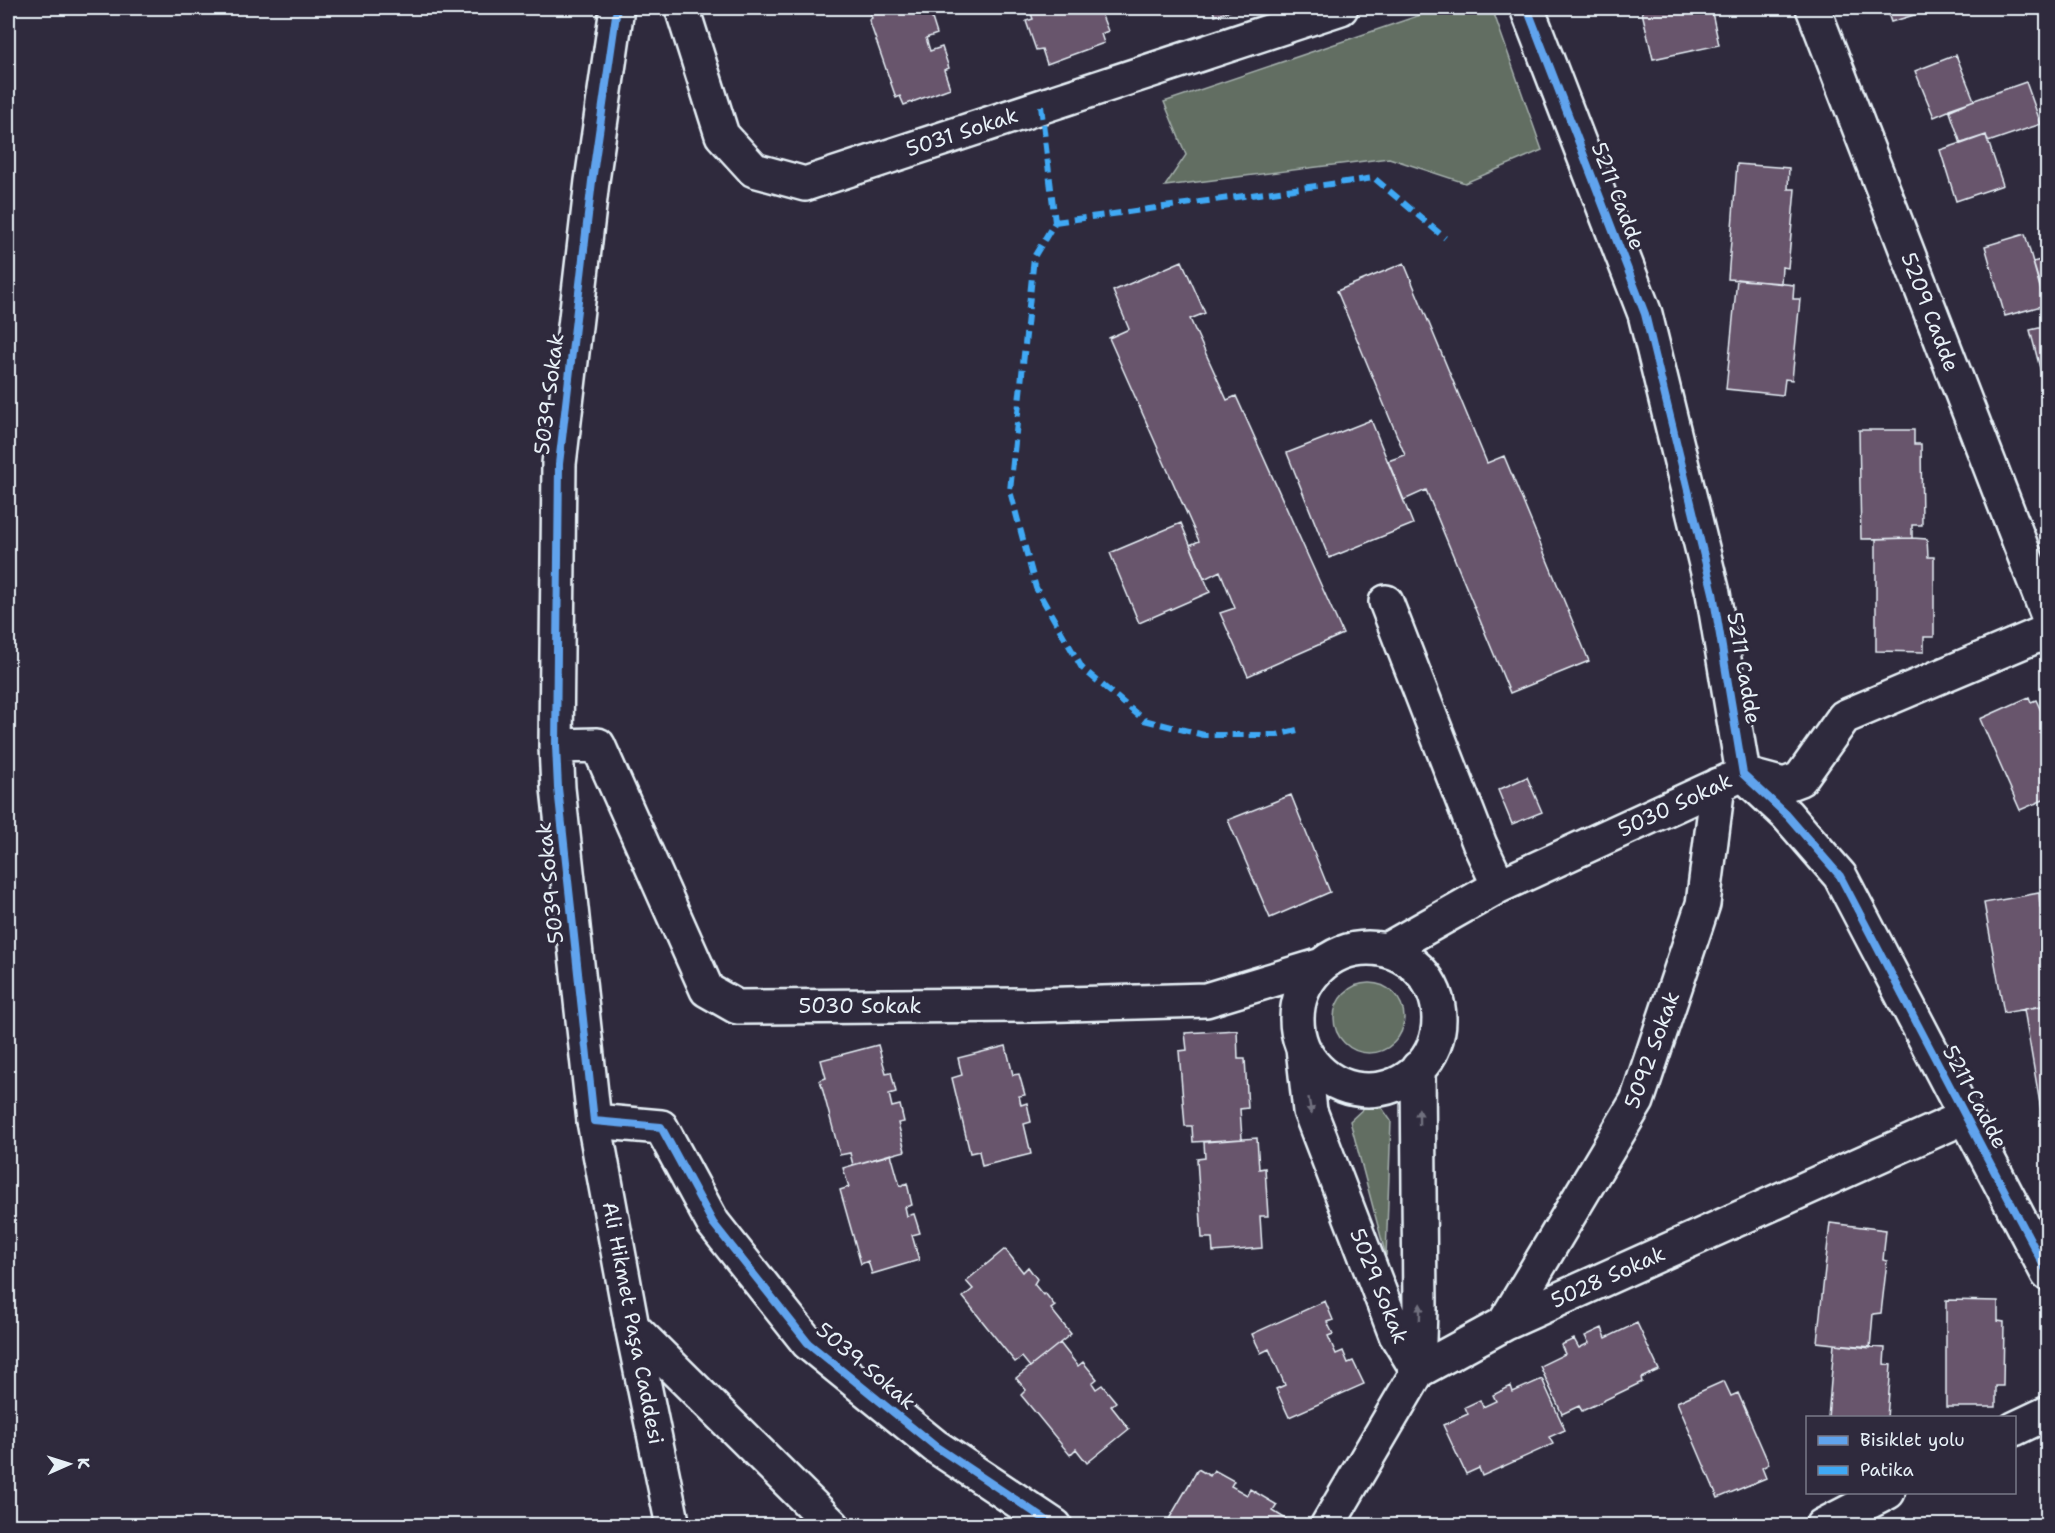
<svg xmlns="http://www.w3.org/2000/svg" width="2055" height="1533" viewBox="0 0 2055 1533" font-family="'Shantell Sans',sans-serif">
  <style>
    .green { fill: #626e62; stroke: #a5b0ad; stroke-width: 1.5 }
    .building { fill: #68546c; stroke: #e8f1f8; stroke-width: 1.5 }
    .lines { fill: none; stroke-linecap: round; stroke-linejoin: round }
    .street-casing { stroke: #e8f1f8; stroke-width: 38 }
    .secondary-casing { stroke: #e8f1f8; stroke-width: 38 }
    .street { stroke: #2f2a3d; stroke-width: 33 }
    .secondary { stroke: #2f2a3d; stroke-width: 33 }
    .quiet { stroke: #3fa9f5; stroke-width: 6; stroke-dasharray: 12 6; stroke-linecap: butt }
    .cycleway-casing { stroke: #2f2a3d; stroke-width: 11 }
    .cycleway { stroke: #60a3ed; stroke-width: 8 }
    .oneway { fill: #70707e }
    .labels { text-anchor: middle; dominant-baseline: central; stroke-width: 6; stroke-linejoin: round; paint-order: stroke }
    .street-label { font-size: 21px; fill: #e8f1f8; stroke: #2f2a3d }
  </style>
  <rect width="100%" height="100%" fill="#2f2a3d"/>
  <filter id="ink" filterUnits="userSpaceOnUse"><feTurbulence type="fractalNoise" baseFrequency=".0167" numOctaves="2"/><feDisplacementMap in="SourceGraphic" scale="12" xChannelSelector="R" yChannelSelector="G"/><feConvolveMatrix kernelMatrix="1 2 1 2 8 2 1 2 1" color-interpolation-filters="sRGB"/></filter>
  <g filter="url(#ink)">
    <path class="green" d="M1441 8H1492L1542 150 1465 183 1389 158 1165 186 1186 155 1164 102Z
      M1334 1018a35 35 0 1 1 70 0a35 35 0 1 1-70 0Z
      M1364 1108H1382L1391 1121 1386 1256 1350 1121Z"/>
    <path class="building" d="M868 8H922L924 14 930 12 937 34 926 38 930 51 942 47 949 68 944 70 950 88 904 105 900 96 896 98 869 20 872 18Z
      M1029 8H1099L1108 31 1101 34 1104 43 1047 64 1042 49 1036 50 1026 21 1033 19Z
      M1212 8H1238L1215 16Z
      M1641 8H1711L1719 45 1653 59Z
      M1886 8H1937L1891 22Z
      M1956 55 1974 100 1934 117 1915 71Z
      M2026 82 2041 124 1988 142 1986 135 1961 144 1949 109Z
      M1986 135 2003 185 1956 201 1940 150Z
      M1737 164 1789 168 1788 189H1795L1788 268 1782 267 1781 283 1728 279Z
      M2025 234 2045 305 2005 316 1985 246Z
      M2048 258V311L2033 262Z
      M1182 261 1205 313 1190 319 1227 400 1236 396 1343 634 1248 676 1220 613 1235 608 1220 571 1204 579 1190 545 1199 541 1109 338 1129 329 1113 291Z
      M1404 263 1487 463 1504 456 1589 661 1510 693 1426 490 1404 500 1388 461 1405 455 1337 291Z
      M1737 279 1794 285 1793 299H1800L1792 380 1785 379 1783 395 1726 389Z
      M2048 326V370L2041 372 2030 330Z
      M1371 420 1413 524 1329 558 1287 453Z
      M1859 430H1914V444H1921L1922 525H1912V538L1861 539Z
      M1181 523 1210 592 1139 623 1110 553Z
      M1912 538 1927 539 1928 557H1934V637H1924V652L1876 651V539Z
      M2029 697 2031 702 2036 700 2048 726V728L2041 731 2048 746V798L2020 810 1980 719Z
      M1527 777 1542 812 1512 824 1498 790Z
      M1291 795 1330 892 1270 918 1228 820Z
      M2039 893 2040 907 2048 906V1005L2004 1013 1984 903Z
      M2048 1005V1115L2042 1116 2024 1009Z
      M1237 1030 1238 1059H1245L1248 1108 1240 1109 1242 1139 1193 1142 1192 1126H1185L1179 1051 1187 1050 1185 1033Z
      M878 1045 886 1073 891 1072 896 1092 889 1094 892 1107 900 1105 904 1122 898 1123 905 1151 853 1165 850 1153 840 1155 820 1080 826 1078 821 1060Z
      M1006 1046 1013 1075 1019 1074 1025 1095 1019 1096 1021 1105 1027 1103 1031 1122 1024 1124 1031 1154 982 1166 979 1151 970 1153 952 1078 962 1075 958 1058Z
      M1257 1138 1259 1169 1265 1168 1268 1216H1260L1262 1248 1213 1252 1212 1238H1202L1197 1159 1205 1158 1204 1142Z
      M891 1154 900 1186 907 1183 912 1205 905 1207 907 1216 914 1214 920 1233 912 1235 919 1260 872 1274 868 1261 861 1264 840 1190 849 1187 843 1168Z
      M1830 1223 1886 1230 1883 1260 1887 1261 1881 1313 1873 1314 1870 1348 1817 1342Z
      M1005 1249 1023 1272 1028 1267 1037 1279 1034 1284 1043 1295 1045 1293 1055 1306 1051 1309 1071 1334 1030 1367 1022 1357 1015 1362 963 1297 973 1289 966 1281Z
      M1946 1300 1998 1301V1321L2004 1322 2003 1386H1996V1407H1946Z
      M1325 1301 1333 1320 1327 1322 1333 1334 1328 1336 1336 1354 1343 1351 1348 1363 1353 1361 1364 1384 1289 1417 1276 1389 1285 1385 1269 1349 1261 1353 1252 1334Z
      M1637 1323 1659 1370 1641 1378 1642 1382 1582 1411 1579 1406 1562 1414 1540 1366 1565 1354 1561 1345 1574 1339 1579 1348 1589 1343 1585 1336 1602 1328 1606 1338Z
      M1060 1343 1078 1366 1083 1362 1097 1379 1092 1383 1096 1389 1102 1385 1116 1402 1111 1406 1129 1429 1087 1463 1076 1449 1070 1455 1021 1395 1026 1390 1016 1378Z
      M1834 1344 1885 1348 1884 1364 1891 1365 1887 1418H1828Z
      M1542 1379 1565 1430 1549 1437 1553 1444 1482 1476 1479 1468 1466 1474 1443 1425 1468 1414 1465 1407 1480 1400 1483 1407 1496 1401 1493 1395 1511 1386 1513 1392Z
      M1724 1381 1731 1396 1738 1393 1769 1464 1762 1468 1766 1478 1718 1498 1677 1402Z
      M1198 1469 1210 1476 1214 1470 1234 1481 1231 1486 1247 1495 1250 1489 1277 1505 1273 1511 1286 1519 1282 1526H1181L1169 1519Z"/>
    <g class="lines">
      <g class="street-casing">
        <path id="street" d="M617 8 592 181 559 464 556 746 558 788 594 1121 661 1127 713 1223 808 1343 935 1446 1055 1526
          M682 8 722 135 754 170 805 184 1341 8
          M1527 8 1645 314 1713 593 1743 774 1787 815 1840 876 2048 1274
          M1813 8 2048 616
          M1386 602 1480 845 1499 886
          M556 746 598 745 707 990 737 1007 1034 1005 1206 1000 1322 965
          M1297 1019a71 71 0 1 1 142 0a71 71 0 1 1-142 0Z
          M1386 950 1499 886 1743 774 1784 785 1800 779 1844 717 2048 631
          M1303 1048 1310 1111 1396 1335 1418 1371
          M1504 1324 1637 1101 1703 904 1718 785
          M632 1327 833 1526
          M1418 1371 1420 1309 1418 1068
          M2014 1429 2048 1413
          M1327 1526 1418 1371 1504 1324 1965 1117
          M1822 1526 1888 1492"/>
      </g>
      <g class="secondary-casing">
        <path id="secondary" d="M594 1121 632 1327 673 1526"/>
      </g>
      <use href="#street" class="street"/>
      <use href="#secondary" class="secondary"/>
      <path class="quiet" d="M1041 106 1055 222 1034 257 1010 491 1036 588 1082 668 1144 720 1204 735H1277L1301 729
        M1055 222 1374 178 1445 238"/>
      <g class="cycleway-casing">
        <path id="cycleway" d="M617 8 592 181 559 464 556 746 558 788 594 1121 661 1127 713 1223 808 1343 935 1446 1055 1526
          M1527 8 1645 314 1713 593 1743 774 1787 815 1840 876 2048 1274"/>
      </g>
      <use href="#cycleway" class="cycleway"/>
    </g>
    <defs><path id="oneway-solid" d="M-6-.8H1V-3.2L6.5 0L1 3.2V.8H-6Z" transform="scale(1.5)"/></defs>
    <g class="oneway">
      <use href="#oneway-solid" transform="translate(1310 1106) rotate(80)"/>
      <use href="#oneway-solid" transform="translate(1419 1117) rotate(-91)"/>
      <use href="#oneway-solid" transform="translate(1420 1312) rotate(-89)"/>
    </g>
  </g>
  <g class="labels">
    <g class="street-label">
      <text transform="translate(962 132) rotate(-18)">5031 Sokak</text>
      <text transform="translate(1618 196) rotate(69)">5211 Cadde</text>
      <text transform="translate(1930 312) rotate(69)">5209 Cadde</text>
      <text transform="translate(549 394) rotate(-83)">5039 Sokak</text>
      <text transform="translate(1744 668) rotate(80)">5211 Cadde</text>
      <text transform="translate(1675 805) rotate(-25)">5030 Sokak</text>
      <text transform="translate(550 883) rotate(-96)">5039 Sokak</text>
      <text x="860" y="1006">5030 Sokak</text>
      <text transform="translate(1652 1050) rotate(-70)">5092 Sokak</text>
      <text transform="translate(1975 1097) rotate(62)">5211 Cadde</text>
      <text transform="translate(1608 1277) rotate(-24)">5028 Sokak</text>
      <text transform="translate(1379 1286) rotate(68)">5029 Sokak</text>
      <text transform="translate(633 1323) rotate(79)">Ali Hikmet Paşa Caddesi</text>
      <text transform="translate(866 1366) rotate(40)">5039 Sokak</text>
    </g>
  </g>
  <rect width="2055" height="1533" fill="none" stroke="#2f2a3d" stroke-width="30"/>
  <rect x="15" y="15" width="2025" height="1503" fill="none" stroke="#e8f1f8" stroke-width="2" filter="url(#ink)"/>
  <rect x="1806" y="1416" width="210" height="78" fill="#2f2a3d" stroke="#797a88" stroke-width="1.5"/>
  <rect x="1818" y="1436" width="30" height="9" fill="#60a3ed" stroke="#797a88" stroke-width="1.5"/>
  <text x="1860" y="1446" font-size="18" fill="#e8f1f8">Bisiklet yolu</text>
  <rect x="1818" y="1466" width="30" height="9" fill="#3fa9f5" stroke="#797a88" stroke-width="1.5"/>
  <text x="1860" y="1476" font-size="18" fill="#e8f1f8">Patika</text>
  <g transform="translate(69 1464) rotate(87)" stroke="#2f2a3d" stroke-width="4.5" paint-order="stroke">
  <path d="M0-4.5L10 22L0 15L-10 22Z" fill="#e8f1f8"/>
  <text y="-9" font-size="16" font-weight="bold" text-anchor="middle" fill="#e8f1f8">K</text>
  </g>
</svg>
